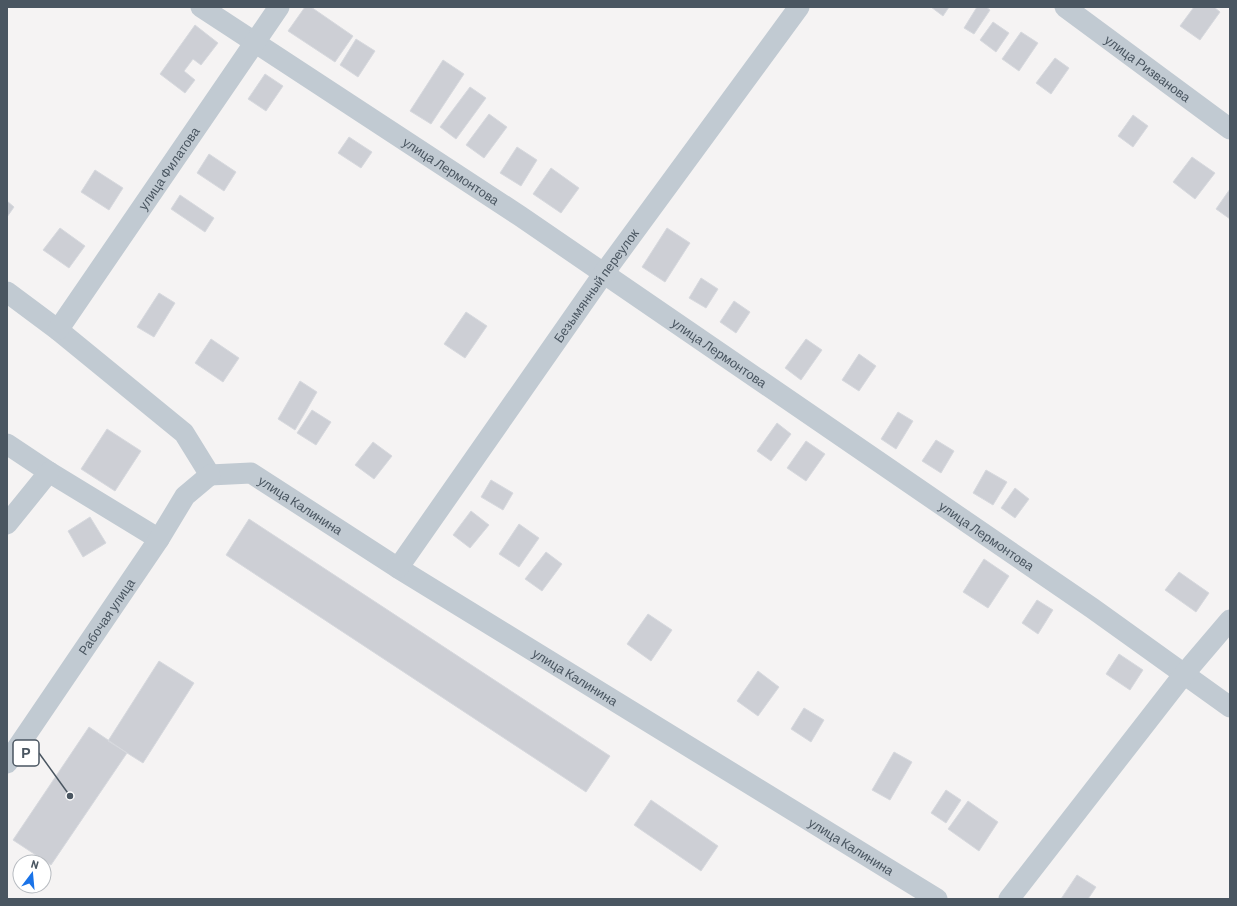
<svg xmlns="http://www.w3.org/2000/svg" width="1237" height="906" viewBox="0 0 1237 906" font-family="Barlow,sans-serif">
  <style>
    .building { fill: #cdcfd5; stroke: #d7d9de }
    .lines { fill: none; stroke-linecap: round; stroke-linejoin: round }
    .minor { stroke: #c1cad2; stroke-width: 21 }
    .labels { text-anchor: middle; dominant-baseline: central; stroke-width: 3; stroke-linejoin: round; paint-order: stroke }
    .street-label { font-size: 13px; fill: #4a5661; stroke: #fff }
    .leader { fill: none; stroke: #4a5661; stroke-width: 1.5 }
    .callout-dot { fill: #4a5661; stroke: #fff; stroke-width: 1.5 }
    .callout { fill: #fff; stroke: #4a5661; stroke-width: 1.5 }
    .callout-label { font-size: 14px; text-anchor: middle; font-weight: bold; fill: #4a5661 }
  </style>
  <rect width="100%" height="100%" fill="#f5f3f3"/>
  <path class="building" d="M305 7H311L353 36 335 62 288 31Z
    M931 7H949L943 16Z
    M977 7H986L990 10 974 34 964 28Z
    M1194 7H1214L1220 12 1200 40 1180 26Z
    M993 22 1009 33 996 52 980 40Z
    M195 25 218 43 201 65 193 59 184 71 195 80 185 93 160 74Z
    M1021 32 1038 43 1019 71 1002 59Z
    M356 39 375 51 358 77 340 65Z
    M1055 58 1069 68 1051 94 1036 83Z
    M443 60 464 74 431 124 410 111Z
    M265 74 283 86 266 111 248 99Z
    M470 87 486 98 456 139 440 127Z
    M489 114 507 127 484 158 466 145Z
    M1133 115 1148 126 1133 147 1118 136Z
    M349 137 372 152 361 168 338 153Z
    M517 147 537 160 521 186 500 173Z
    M209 154 236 172 224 191 197 173Z
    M1192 157 1215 173 1195 199 1173 182Z
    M551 168 579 188 561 213 533 194Z
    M95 170 123 188 109 210 81 192Z
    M1230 189V219L1216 209Z
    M180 195 214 218 205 232 171 209Z
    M7 201 14 207 7 217Z
    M60 228 85 246 69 268 43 250Z
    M667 228 690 243 665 282 642 267Z
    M701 278 718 289 706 308 689 298Z
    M159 293 175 303 154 337 137 327Z
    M734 301 750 312 736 333 720 322Z
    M466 312 487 326 465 358 444 344Z
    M211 339 239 358 223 382 195 363Z
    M806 339 822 350 801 380 785 368Z
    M859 354 876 366 859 391 842 380Z
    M300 381 317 392 295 430 278 419Z
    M312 410 331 422 316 445 297 433Z
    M898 412 913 421 896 449 881 439Z
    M777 423 791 434 771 461 757 451Z
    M107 429 141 451 115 491 81 469Z
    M936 440 954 451 941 473 922 461Z
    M806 441 825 454 806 481 787 468Z
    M373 442 392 456 374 479 355 465Z
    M986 470 1007 482 993 505 973 493Z
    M491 480 513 493 503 510 481 497Z
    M1015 488 1029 499 1015 518 1001 508Z
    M471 511 489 525 470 548 453 535Z
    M90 517 106 543 83 557 68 531Z
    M249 519 610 756 586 792 226 555Z
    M519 524 539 538 519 567 499 554Z
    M546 552 562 564 542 591 525 579Z
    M984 559 1009 576 988 608 963 592Z
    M1179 572 1209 593 1196 612 1165 590Z
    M1037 600 1053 610 1038 634 1022 623Z
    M648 614 672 630 651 661 627 644Z
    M1119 654 1143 670 1130 690 1106 674Z
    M159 661 194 683 143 763 108 741Z
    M758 671 779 687 758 716 737 701Z
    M804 708 824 720 811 742 791 729Z
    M89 727 127 753 51 865 13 840Z
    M894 752 912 762 890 800 872 790Z
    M946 790 961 800 946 823 931 813Z
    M651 800 718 846 701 871 634 825Z
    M968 801 998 822 979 851 948 829Z
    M1077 875 1096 887 1088 899H1061Z"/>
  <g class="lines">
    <g class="minor">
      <path id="s1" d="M201 7 520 216 1092 608 1230 707"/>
      <path id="s2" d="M1065 7 1230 129"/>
      <path d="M7 292 58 330 184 433 210 475"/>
      <path id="s3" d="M58 330 279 7"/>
      <path d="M7 444 49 472 159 539"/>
      <path id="s4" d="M210 475 251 473 398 568 937 899"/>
      <path d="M7 524 49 472"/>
      <path id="s5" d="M398 568 604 273 799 7"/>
      <path id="s6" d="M7 763 159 539 185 496 210 475"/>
      <path d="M1009 899 1184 674 1230 620"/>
    </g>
  </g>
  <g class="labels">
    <g class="street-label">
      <text stroke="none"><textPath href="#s2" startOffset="103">улица Ризванова</textPath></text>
      <text stroke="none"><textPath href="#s3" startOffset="196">улица Филатова</textPath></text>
      <text stroke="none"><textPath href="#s1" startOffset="299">улица Лермонтова</textPath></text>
      <text stroke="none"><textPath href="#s5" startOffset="345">Безымянный переулок</textPath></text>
      <text stroke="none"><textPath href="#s1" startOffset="623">улица Лермонтова</textPath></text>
      <text stroke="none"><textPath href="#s4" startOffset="100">улица Калинина</textPath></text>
      <text stroke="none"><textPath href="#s1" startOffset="947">улица Лермонтова</textPath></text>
      <text stroke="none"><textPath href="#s6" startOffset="177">Рабочая улица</textPath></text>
      <text stroke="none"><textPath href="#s4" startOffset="424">улица Калинина</textPath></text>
      <text stroke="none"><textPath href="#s4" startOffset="748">улица Калинина</textPath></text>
    </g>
  </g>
  <path class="leader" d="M70 796L39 753"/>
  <circle class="callout-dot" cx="70" cy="796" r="4"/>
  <rect class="callout" x="13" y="740" width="26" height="26" rx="4"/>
  <g class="callout-label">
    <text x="26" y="758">Р</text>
  </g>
  <rect width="1237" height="906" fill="none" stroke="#4a5661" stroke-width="16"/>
  <g transform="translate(32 874) rotate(16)"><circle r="19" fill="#ffffff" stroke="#b7bbc0"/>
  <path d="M0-3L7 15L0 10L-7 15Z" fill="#1a73e8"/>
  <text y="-6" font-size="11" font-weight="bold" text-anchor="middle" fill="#4a5661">N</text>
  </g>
</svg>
